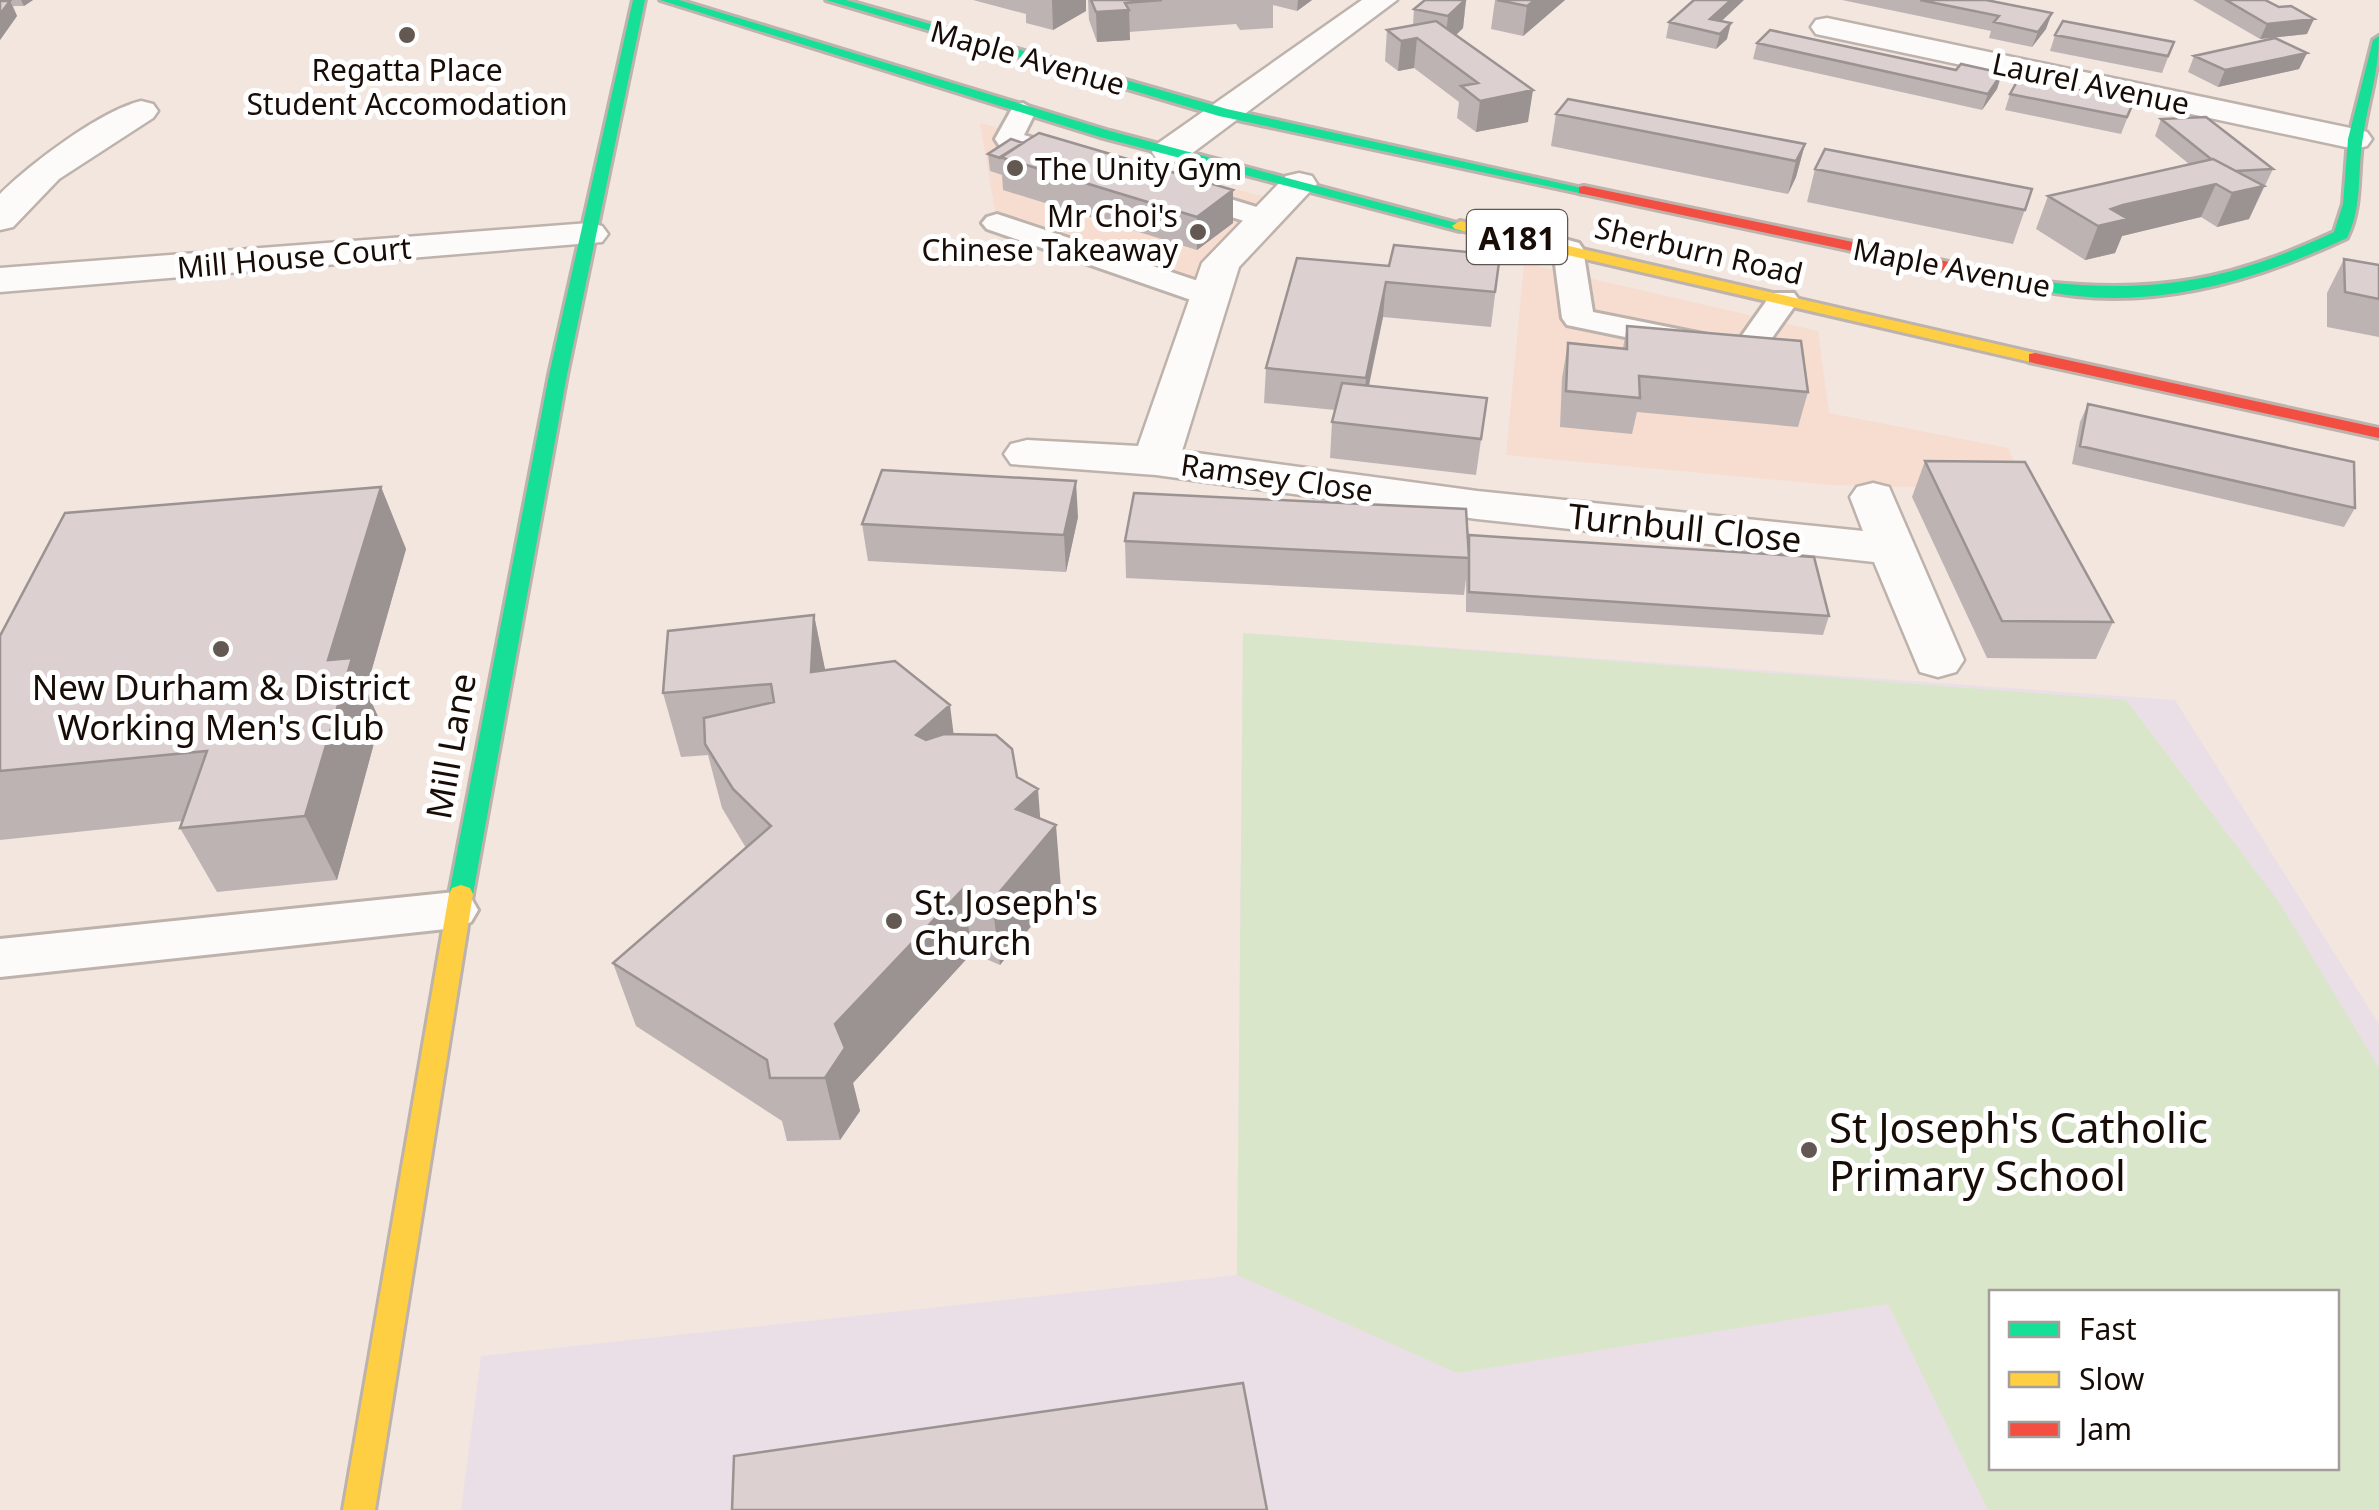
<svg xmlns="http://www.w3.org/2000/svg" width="2379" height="1510" viewBox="0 0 2379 1510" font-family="'Noto Sans',sans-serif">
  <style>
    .built { fill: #f6ddd0 }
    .education { fill: #ebdfe7; fill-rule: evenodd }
    .green { fill: #dae6c9; fill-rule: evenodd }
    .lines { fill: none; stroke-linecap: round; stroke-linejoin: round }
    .lane-casing { stroke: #beb3ac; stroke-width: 6 }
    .street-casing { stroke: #beb3ac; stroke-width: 5 }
    .fast-casing { stroke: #beb3ac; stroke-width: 6 }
    .slow-casing { stroke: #beb3ac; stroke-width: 6 }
    .jam-casing { stroke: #beb3ac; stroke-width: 6 }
    .lane { fill: #fdfbfa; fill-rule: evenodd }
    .street { fill: #fdfbfa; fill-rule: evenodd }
    .fast { fill: #16e098; fill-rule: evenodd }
    .slow { fill: #ffcf43; fill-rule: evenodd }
    .jam { fill: #f24e42; fill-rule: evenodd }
    .wall { fill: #beb3b3 }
    .shaded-wall { fill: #9b9292 }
    .building { fill: #ddd0d0; stroke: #9b9292; stroke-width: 2.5 }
    .poi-dot { fill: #645852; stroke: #fff; stroke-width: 4 }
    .labels { text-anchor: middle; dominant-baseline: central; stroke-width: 10; stroke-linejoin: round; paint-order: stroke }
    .far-street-label { font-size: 30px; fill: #180c06; stroke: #fff }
    .far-poi-label { font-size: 30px; fill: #180c06; stroke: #fff }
    .shield { fill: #fff; stroke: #5d5551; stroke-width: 2.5 }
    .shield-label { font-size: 32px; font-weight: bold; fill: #180c06 }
    .street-label { font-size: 35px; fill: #180c06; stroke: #fff }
    .poi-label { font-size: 35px; fill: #180c06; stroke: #fff }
    .near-poi-label { font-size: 42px; fill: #180c06; stroke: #fff; text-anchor: start }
  </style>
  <rect width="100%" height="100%" fill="#f2e6df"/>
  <path class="built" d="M980 123 1281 201 1208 295 997 223Z
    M1524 263 1818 331 1829 413 2008 448 2026 490 1831 485 1506 455Z"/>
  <path class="education" d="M1243 633 2175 700 2379 1024V1510H461L481 1356 1237 1275ZM1992 1292H2336V1468H1992Z"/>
  <path class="green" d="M1243 633 2126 700 2279 902 2379 1068V1510H1988L1888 1304 1457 1373 1237 1275ZM1992 1292H2336V1468H1992Z"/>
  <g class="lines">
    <g class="lane-casing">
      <path id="lane" d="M1023 103 1036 111 1024 135 1086 154 1090 160 1086 166 1076 168 999 145 995 139 1014 105Z
        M1178 183 1273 212 1277 218 1273 224 1263 227 1168 197 1164 191 1168 185Z
        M997 214 1219 288 1223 295 1219 302H1197L987 229 982 223 987 217Z
        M1568 240 1579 243 1583 249 1593 312 1738 341 1772 293H1794L1799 300 1757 359 1746 362 1567 325 1562 318 1553 249 1557 243Z
        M455 892 471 898 478 910 471 922 455 928 0 977V939Z"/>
    </g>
    <g class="street-casing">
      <path id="street" d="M1362 0H1397L1183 160 1170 163 1157 160 1152 152 1157 144Z
        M1827 18 2355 129 2367 132 2372 139 2367 146 2355 149 1816 34 1811 27 1816 20Z
        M141 101 153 104 158 111 153 118 59 179 13 227 0 230V194C30 164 100 111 141 101Z
        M1299 173 1312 176 1317 184 1239 267 1182 451 1477 491 1863 531 1850 497 1857 487 1873 483 1889 487 1964 660 1956 672 1938 677 1920 672 1874 562 1477 519 1156 475 1011 464 1004 454 1011 444 1027 440 1138 446 1202 263 1286 176Z
        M589 223 602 226 608 234 602 242 0 292V268Z"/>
    </g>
    <g class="fast-casing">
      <path id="fast" d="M633 0H645L567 375 473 894 470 900H452L449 894 549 375Z
        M660 0H679L1110 131 1468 226 1460 231 1100 137Z
        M826 0H846L1227 109 1591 190 1584 194 1219 116Z
        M2379 36C2379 72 2368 102 2363 137 2357 172 2363 206 2347 238 2251 283 2145 313 2039 290V284L2045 282C2157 294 2232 280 2334 232L2343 204 2348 139 2373 40Z"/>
    </g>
    <g class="slow-casing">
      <path id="slow" d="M1460 221 2035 353 2044 358 2035 363 1455 229 1452 226Z
        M461 885 470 888 473 894 375 1510H343L449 894 452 888Z"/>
    </g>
    <g class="jam-casing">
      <path id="jam" d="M1584 186 2045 282 2053 287 2045 292 1579 193V187Z
        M2035 353 2379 428V438L2029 362V354Z"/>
    </g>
    <use href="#lane" class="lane"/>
    <use href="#street" class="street"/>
    <use href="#fast" class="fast"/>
    <use href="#slow" class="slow"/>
    <use href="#jam" class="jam"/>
  </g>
  <path class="wall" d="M0 0H33L24 6H13L17 16 0 40Z
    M973 0H1086V11L1053 30 1026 23V14Z
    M1088 0H1312L1297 11 1273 5V28L1240 30 1236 24 1129 32 1130 40 1097 42 1089 20Z
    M1425 0H1466L1463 28 1456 35 1528 122 1476 132 1457 118 1459 102 1414 68 1398 71 1385 61 1387 30 1413 25 1414 9Z
    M1495 0H1565L1523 36 1491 29Z
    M1842 0H1986L2046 29 2032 47 1989 38 1991 31Z
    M2193 0H2265L2279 7 2307 34 2260 39Z
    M1721 21 1727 39 1716 49 1666 38 1669 22Z
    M2055 35 2174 42 2162 73 2050 51Z
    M1757 43 1956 70 2002 73 1997 89 1982 110 1753 59Z
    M2307 53 2299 69 2218 87 2188 72 2194 56Z
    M2010 94 2134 101 2121 134 2005 110Z
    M1556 114 1805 144 1796 177 1788 194 1551 146Z
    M2161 119 2273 169 2249 219 2217 227 2201 217 2122 236 2115 253 2085 260 2036 229 2048 196 2189 164 2155 136Z
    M988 154 1233 223 1197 250 1003 190 1002 175 990 171Z
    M1815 169 2032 189 2013 244 1807 202Z
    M1500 255 1491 327 1383 317 1369 386 1487 398 1476 475 1330 458 1332 422 1335 410 1264 403 1266 368 1389 266Z
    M2344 259 2379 265V337L2327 327V293Z
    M1627 326 1808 392 1798 427 1637 412 1632 434 1560 427 1562 378 1568 343 1623 348Z
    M2088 404 2355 508 2344 527 2072 464 2080 422Z
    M1925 461 2113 622 2096 659 1987 658 1912 497Z
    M381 487 406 549 366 690 380 721 337 880 217 892 180 828 182 821 0 840V636Z
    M1078 517 1066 572 868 561 862 524Z
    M1468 539 1829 616 1823 635 1466 612V579L1464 595 1126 578 1125 541Z
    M814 615 825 670 954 734 1017 777 1040 819 1061 889 1000 965 972 953 853 1083 860 1111 840 1140 787 1141 782 1121 636 1026 613 963 746 848 722 808 708 755 681 757 663 693Z"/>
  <path class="shaded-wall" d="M21 0H33L24 6Z
    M1052 0H1086V11L1053 30Z
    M1298 0H1312L1297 11Z
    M1465 0H1466L1463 28 1445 46 1448 16Z
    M1535 0H1565L1523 36 1527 6Z
    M1731 0H1744L1710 32V19Z
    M10 1 17 16 0 40V14Z
    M1129 10 1130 40 1097 42 1096 12Z
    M2052 13 2046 29 2032 47 2038 32Z
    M2314 19 2307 34 2260 39 2267 24Z
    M1731 23 1727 39 1716 49 1720 34Z
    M1417 38 1414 68 1398 71 1401 41Z
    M2307 53 2299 69 2218 87 2225 70Z
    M2002 73 1997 89 1982 110 1988 94Z
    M1533 90 1528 122 1476 132 1480 101Z
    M1805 144 1796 177 1788 194 1796 161Z
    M2216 184 2201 217 2122 236 2115 253 2085 260 2098 226 2111 209Z
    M2264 186 2249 219 2217 227 2232 193Z
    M1233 190V223L1197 250V217Z
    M1386 282 1383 317 1363 413 1366 378Z
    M1076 481 1078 517 1066 572 1064 535Z
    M381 487 406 549 366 690 380 721 337 880 305 816 328 660Z
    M814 615 827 679 811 672Z
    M950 705 958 769 916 735Z
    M1038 789 1042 842 1056 825 1061 889 1000 965 992 901 1016 809Z
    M963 889 972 953 853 1083 860 1111 840 1140 825 1078 835 1024Z"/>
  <path class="building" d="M1091 0H1162L1125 3 1129 10 1096 12Z
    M1425 0H1465L1448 16 1414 9Z
    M1497 0H1535L1527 6Z
    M1694 0H1731L1710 19 1731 23 1720 34 1669 22Z
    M1920 0H1986L2052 13 2038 32 1994 22 1999 16Z
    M2226 0H2265L2279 7 2291 6 2314 19 2267 24Z
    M0 1H10L0 14Z
    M1436 21 1533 90 1480 101 1461 86 1478 83 1417 38 1401 41 1387 30Z
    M2063 21 2174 42 2168 56 2055 35Z
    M1770 30 1956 70 1961 64 2002 73 1988 94 1757 43Z
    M2275 38 2307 53 2225 70 2194 56Z
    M2019 78 2134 101 2127 117 2010 94Z
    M1568 99 1805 144 1796 161 1556 114Z
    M2206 117 2273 169 2236 171 2213 159H2211L2161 119Z
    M1039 133 1233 190 1197 217 1000 157Z
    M1011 139 1023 143 1000 158 988 154Z
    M1825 149 2032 189 2025 210 1815 169Z
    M2213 159 2264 186 2232 193 2216 184 2123 205 2111 209 2128 219 2098 226 2048 196Z
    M1394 245 1500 255 1495 292 1386 282 1366 378 1266 368 1297 258 1389 266Z
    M2344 259 2379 265V299L2345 292Z
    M1627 326 1801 341 1808 392 1639 376 1640 398 1566 391 1568 343 1627 349Z
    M1342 383 1487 398 1481 439 1332 422Z
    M2088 404 2354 462 2355 508 2080 446Z
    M1925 461 2025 462 2113 622 2002 621Z
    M882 470 1076 481 1064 535 862 524Z
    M381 487 328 660 352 658 305 816 180 828 207 751 0 771V636L65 513Z
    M1134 493 1466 509 1469 558 1125 541Z
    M1469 535 1814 557 1829 616 1469 592Z
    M814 615 811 672 895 661 950 705 916 735 926 740 944 734 996 735 1012 749 1017 777 1038 789 1016 809 1056 825 992 901 963 889 835 1024 845 1048 825 1078H770L767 1060 613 963 771 826 733 789 705 744 704 718 774 702 771 684 663 693 668 631Z
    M1243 1383 1267 1510H732L734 1456Z"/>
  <g class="poi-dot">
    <circle cx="407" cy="35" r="10"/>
    <circle cx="1015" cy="168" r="10"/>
    <circle cx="1198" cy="232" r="10"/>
    <circle cx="221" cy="649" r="10"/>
    <circle cx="894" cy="921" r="10"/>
    <circle cx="1809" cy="1150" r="10"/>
  </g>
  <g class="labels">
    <g class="far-street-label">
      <text transform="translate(1028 57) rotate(16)">Maple Avenue</text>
      <text transform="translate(2091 83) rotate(12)">Laurel Avenue</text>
      <text transform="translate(1699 250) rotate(13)">Sherburn Road</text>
      <text transform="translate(294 257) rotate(-5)">Mill House Court</text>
      <text transform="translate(1952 267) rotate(11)">Maple Avenue</text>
      <text transform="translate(1277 477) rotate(8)">Ramsey Close</text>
    </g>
    <g class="far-poi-label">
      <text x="407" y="69">Regatta Place<tspan x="407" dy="34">Student Accomodation</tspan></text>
      <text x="1035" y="168" text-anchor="start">The Unity Gym</text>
      <text x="1178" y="215" text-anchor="end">Mr Choi's<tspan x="1178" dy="34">Chinese Takeaway</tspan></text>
    </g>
    <rect class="shield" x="1467" y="210" width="100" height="54" rx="8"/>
    <g class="shield-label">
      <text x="1517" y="237">A181</text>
    </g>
    <g class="street-label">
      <text transform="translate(1685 527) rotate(6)">Turnbull Close</text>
      <text transform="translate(450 746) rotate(-80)">Mill Lane</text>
    </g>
    <g class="poi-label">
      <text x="221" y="686">New Durham &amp; District<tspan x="221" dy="40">Working Men's Club</tspan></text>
      <text x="914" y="901" text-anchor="start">St. Joseph's<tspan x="914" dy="40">Church</tspan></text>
    </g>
    <g class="near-poi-label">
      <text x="1829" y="1126">St Joseph's Catholic<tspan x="1829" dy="48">Primary School</tspan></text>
    </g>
  </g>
  <rect x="1989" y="1290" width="350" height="180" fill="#ffffff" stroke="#a39e9b" stroke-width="2.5"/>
  <rect x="2009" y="1322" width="50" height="15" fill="#16e098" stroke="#a39e9b" stroke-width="2.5"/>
  <text x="2079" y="1340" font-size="30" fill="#180c06">Fast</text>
  <rect x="2009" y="1372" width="50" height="15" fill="#ffcf43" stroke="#a39e9b" stroke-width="2.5"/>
  <text x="2079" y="1390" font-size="30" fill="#180c06">Slow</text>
  <rect x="2009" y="1422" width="50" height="15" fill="#f24e42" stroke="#a39e9b" stroke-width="2.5"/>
  <text x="2079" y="1440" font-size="30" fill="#180c06">Jam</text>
</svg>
